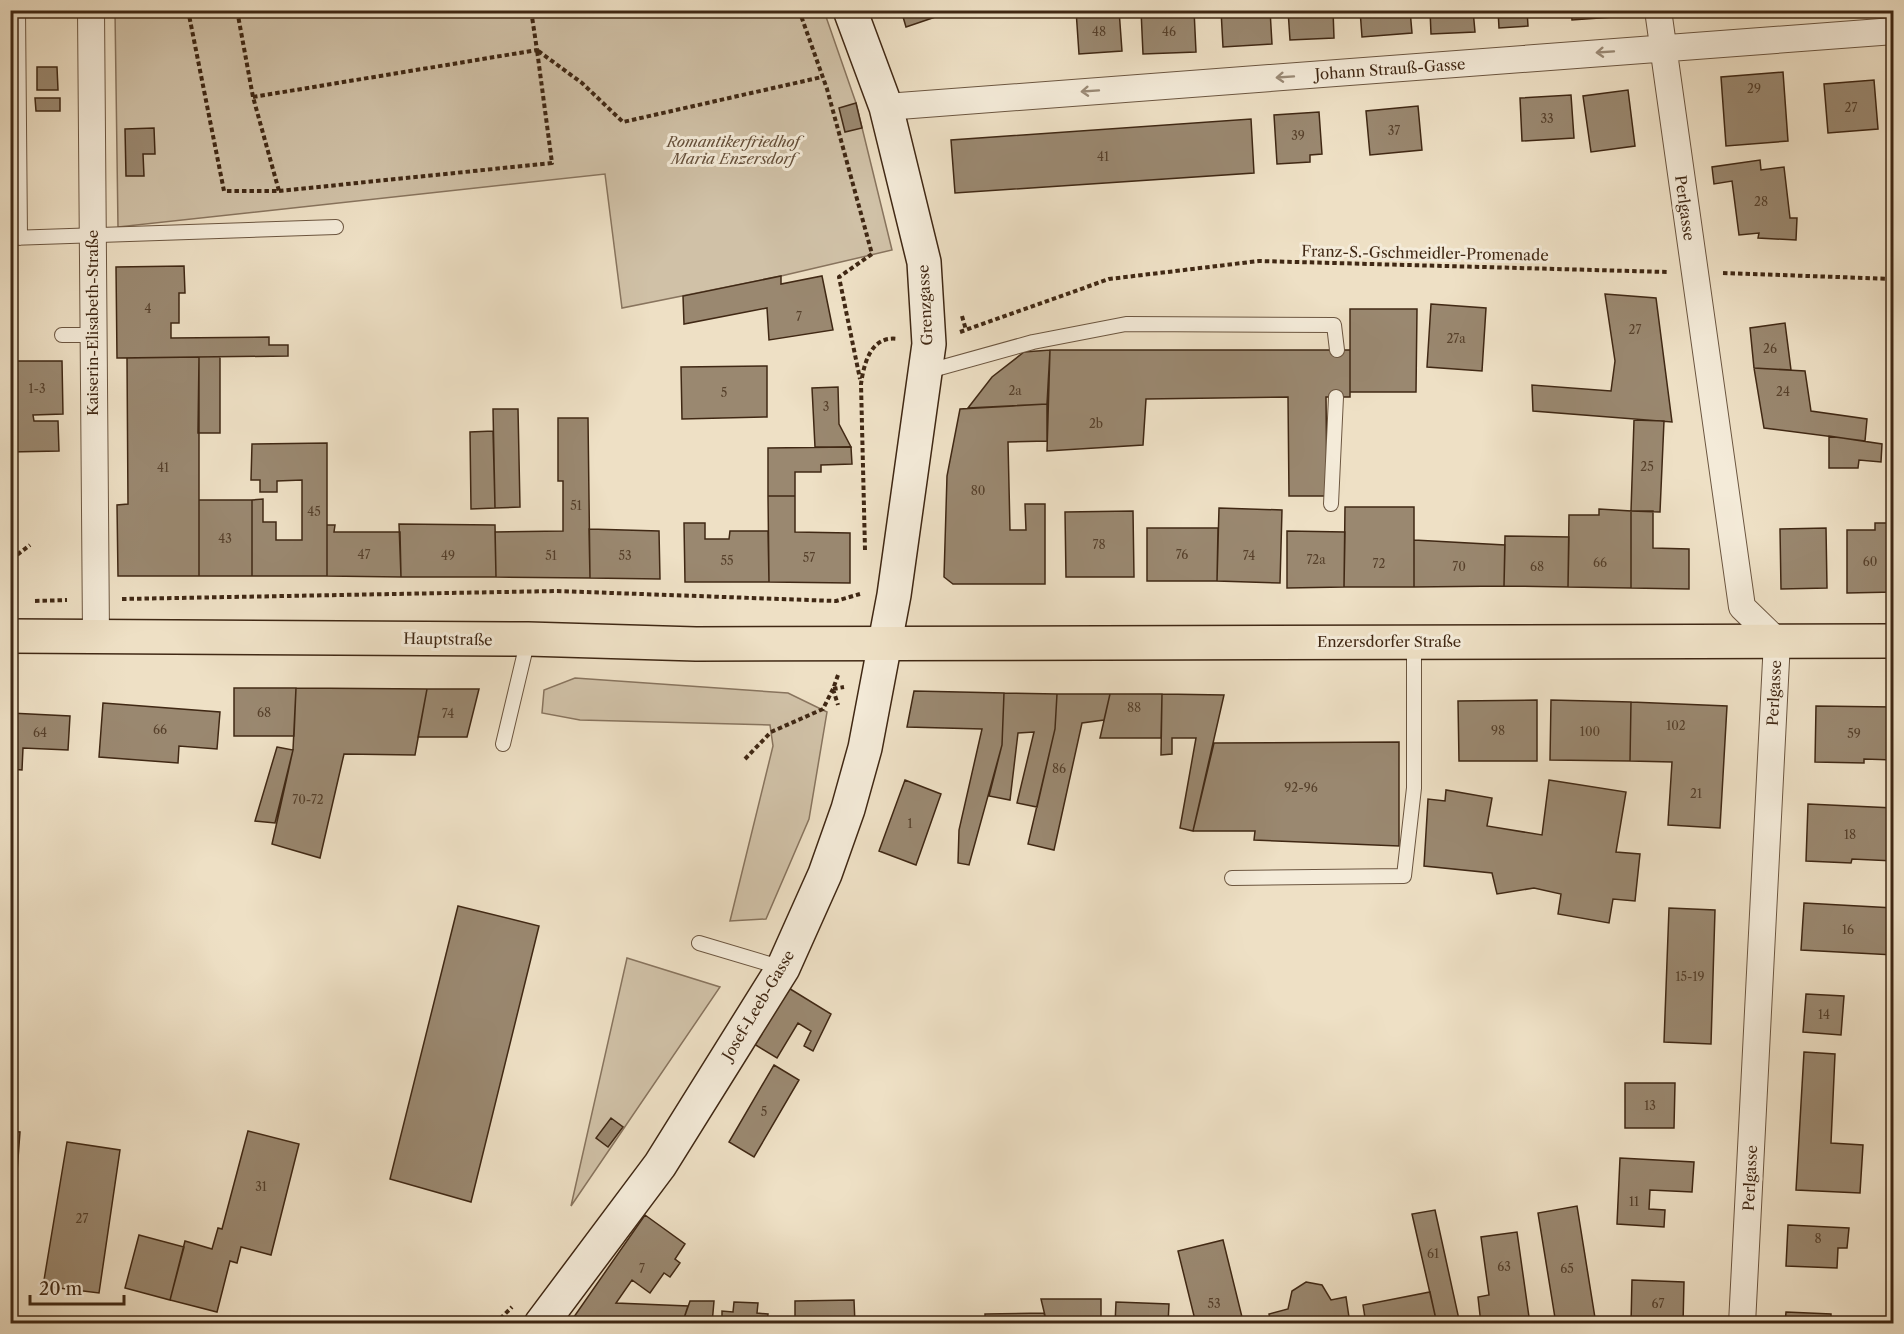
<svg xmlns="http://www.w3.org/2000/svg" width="1904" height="1334" viewBox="0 0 1904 1334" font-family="'Libre Caslon Text',serif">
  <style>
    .green { fill: #d0c1a7; stroke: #88745e; stroke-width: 1.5 }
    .building { fill: #9a8870; stroke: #402814; stroke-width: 1.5 }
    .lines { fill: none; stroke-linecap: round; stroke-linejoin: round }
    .lane-casing { stroke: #6c5640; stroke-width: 16 }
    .street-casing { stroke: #6c5640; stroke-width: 28 }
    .secondary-casing { stroke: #402814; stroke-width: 36 }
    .primary-casing { stroke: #402814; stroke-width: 36 }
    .path { stroke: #402814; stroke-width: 4; stroke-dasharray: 4.5 3; stroke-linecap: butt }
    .lane { stroke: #f4ebd9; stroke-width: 14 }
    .street { stroke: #f4ebd9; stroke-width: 26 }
    .secondary { stroke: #f4ebd9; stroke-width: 33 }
    .primary { stroke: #eee0c5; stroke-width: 33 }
    .oneway { stroke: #9a8a76 }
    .labels { text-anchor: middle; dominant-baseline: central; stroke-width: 6; stroke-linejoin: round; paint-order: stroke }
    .number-label { font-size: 12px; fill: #56402b }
    .street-label { font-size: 15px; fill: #402814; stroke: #f4ebd9 }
    .park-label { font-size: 15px; font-style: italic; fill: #644e39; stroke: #f4ebd9 }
  </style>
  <rect width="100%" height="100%" fill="#eee0c5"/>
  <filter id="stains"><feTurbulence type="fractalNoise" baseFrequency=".00333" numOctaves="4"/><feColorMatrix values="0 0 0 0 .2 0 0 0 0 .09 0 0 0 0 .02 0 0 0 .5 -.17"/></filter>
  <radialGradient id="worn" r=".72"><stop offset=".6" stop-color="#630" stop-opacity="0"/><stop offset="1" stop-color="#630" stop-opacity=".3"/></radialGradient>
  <path class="green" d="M115 11H824L856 103 892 250 781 276 622 308 605 174 118 227Z
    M575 678 788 693 827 712 809 819 766 919 730 921 773 746 770 725 580 720 542 713 544 690Z
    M627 958 720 987 571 1206Z"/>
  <path class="building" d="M901 10H956L906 27Z
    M1076 10H1119L1122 51 1079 54Z
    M1141 10H1194L1196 52 1143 54Z
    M1221 10H1270L1272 44 1223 47Z
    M1288 10H1333L1334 38 1290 40Z
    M1360 10H1410L1412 33 1362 37Z
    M1430 10H1473L1475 32 1431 34Z
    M1498 10H1527L1528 26 1499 28Z
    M1571 10H1613V17L1572 20Z
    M37 67H57L58 90H37Z
    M1783 72 1788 141 1726 146 1721 77Z
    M1874 80 1878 129 1828 133 1824 84Z
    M1628 90 1635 146 1591 152 1583 96Z
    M1571 95 1574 138 1522 141 1520 98Z
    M35 98H60V111H36Z
    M856 103 862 128 845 132 839 108Z
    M1418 106 1422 150 1370 155 1366 111Z
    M1319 112 1322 154 1310 155V162L1277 164 1274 115Z
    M1251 119 1254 173 955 193 951 140Z
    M154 128 155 154H143L144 176H126L125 129Z
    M1760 160 1761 170 1784 167 1790 218H1797L1796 240 1758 238 1759 233 1739 235 1732 181 1714 184 1712 167Z
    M184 266 185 293H179V323H171V338L269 337V345H288V356L117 358 116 267Z
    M781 276V284L822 276 833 330 769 340 767 308 684 324 683 296Z
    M1605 294 1656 298 1672 422 1533 411 1532 385 1611 391 1615 361Z
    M1431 304 1486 308 1482 371 1427 367Z
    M1350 309H1417L1416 392H1350Z
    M1785 323 1791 370 1754 368 1750 328Z
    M1050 350 1047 404 968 408 992 377 1024 352Z
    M1050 350H1350V397H1326L1327 496H1289L1288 397 1146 399 1143 445 1047 451Z
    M199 357V576H118L117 505 128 504 127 358Z
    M199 357H220V433H198Z
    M10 361H62L63 414 33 415 34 421H58L59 451 10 452Z
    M767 366V417L682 419 681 367Z
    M1754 368 1805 371 1811 411 1867 419 1865 441 1764 428Z
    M838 387 839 424 851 447H815L812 388Z
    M1047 404V441L1008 442 1010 530H1026L1025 504H1045V584H953L944 577 947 476 960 409Z
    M493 409H518L520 507 495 508Z
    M558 418H588L590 578 496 577 495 532 563 531V481H558Z
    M1634 420 1664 421 1660 512 1631 511Z
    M493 431 495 508 471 509 470 432Z
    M1829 436 1882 444 1881 462 1859 460 1858 468H1829Z
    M327 443V576H252V500L263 499V522H276V540H302V480L277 481V492H260V480H251L252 444Z
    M851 447 852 464 821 465V472H795V496H768V448Z
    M768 496H795V532L850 533V583L769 582Z
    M199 500H252V576H199Z
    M1345 507H1414V587H1344Z
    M1219 508 1282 510 1280 583 1217 581Z
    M1599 509 1631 511V588L1568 587 1569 515H1599Z
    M1133 511 1134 577H1066L1065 512Z
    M1631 511H1653V548L1689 549V589L1631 588Z
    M684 523H705V539H729L730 531H768L769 582H685Z
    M1875 523H1894V592L1847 593V530H1875Z
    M399 524 495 525 496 577H401Z
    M327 525H335L334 532H400L401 577 327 576Z
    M1147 528H1218L1217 581H1147Z
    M1826 528 1827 588 1781 589 1780 529Z
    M589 529 659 531 660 579 590 578Z
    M1287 531 1345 532 1344 587 1287 588Z
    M1505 536 1569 537 1568 587 1504 586Z
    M1414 540 1505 545 1504 586 1414 587Z
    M234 688H296L294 736H234Z
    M296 688 427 689 415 755 344 754 320 858 272 844 293 750Z
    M427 689H479L467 737H418Z
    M914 691 1004 693 1002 745 969 865 958 863 959 830 982 729 907 727Z
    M1004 693 1057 694 1055 729 1037 807 1017 803 1034 732 1018 733 1010 800 989 796 1002 745Z
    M1057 694H1110L1104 720 1082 723 1054 850 1028 844 1055 729Z
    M1110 694H1162L1161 738H1100Z
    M1162 694 1224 695 1193 831 1180 828 1196 738H1172V754L1161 755Z
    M1537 700V761H1459L1458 701Z
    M1551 700 1631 702 1630 761 1550 760Z
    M1631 702 1727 706 1720 828 1668 825 1672 762 1630 761Z
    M103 703 220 712 217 749 179 746 178 763 99 757Z
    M1816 706 1894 707V760L1864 759V763L1815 762Z
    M10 713 70 716 68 750 23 748 22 770 10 769Z
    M1399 742V846L1254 840 1255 831H1193L1214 743Z
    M277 747 293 750 275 823 255 821Z
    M905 780 941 794 916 865 879 851Z
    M1549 780 1626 792 1616 852 1640 854 1635 901 1613 899 1609 923 1558 914 1561 894 1534 888 1497 894 1492 873 1424 866 1428 799 1445 801 1446 790 1492 798 1487 826 1542 835Z
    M1808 804 1894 808V861L1852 859 1851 863 1806 861Z
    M1804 903 1894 908V955L1801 950Z
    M458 906 539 926 471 1202 390 1179Z
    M1669 908 1715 910 1711 1044 1664 1042Z
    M787 987 831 1014 813 1051 804 1046 811 1031 798 1023 777 1058 754 1044Z
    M1806 994 1844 996 1841 1035 1803 1032Z
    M1804 1052 1835 1054 1831 1143 1863 1145 1860 1193 1796 1190Z
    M774 1065 799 1080 754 1157 729 1142Z
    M1625 1083H1675L1674 1128H1625Z
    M611 1118 623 1127 608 1147 596 1138Z
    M10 1131 20 1132 16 1185H11L10 1194Z
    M248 1131 299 1144 271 1255 241 1247 237 1263 230 1261 217 1312 170 1300 185 1241 212 1249 218 1228 222 1229Z
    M67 1142 120 1150 99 1293 43 1286Z
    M1620 1158 1694 1162 1692 1192 1650 1190 1649 1209 1665 1210 1664 1227 1617 1224Z
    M1577 1206 1596 1324H1556L1538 1213Z
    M1435 1210 1460 1324H1437L1412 1214Z
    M645 1215 685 1244 675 1259 680 1263 670 1277 664 1273 650 1293 632 1280 616 1303 688 1306 682 1324H569Z
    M1788 1225 1849 1228 1847 1248H1838L1837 1268 1786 1266Z
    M1517 1232 1530 1324H1481L1478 1297 1489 1295 1481 1237Z
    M139 1235 184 1247 170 1300 125 1288Z
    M1223 1240 1243 1321 1196 1324 1178 1251Z
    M1632 1280 1684 1282 1683 1324H1631Z
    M1306 1282 1322 1285 1331 1300 1346 1297 1350 1324H1271L1269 1314 1288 1309 1292 1291Z
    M1430 1292 1437 1324H1366L1363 1305Z
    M1041 1299H1101V1324H1047Z
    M854 1300 855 1324H795V1301Z
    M690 1301H714L712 1324H682Z
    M734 1302 758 1303 757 1313 768 1314 767 1324H722V1311L733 1312Z
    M1116 1302 1169 1304 1168 1324H1115Z
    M1786 1312 1831 1314V1324H1785Z
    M1044 1313 1047 1324H985V1314Z
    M328 1317 347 1323V1324H326Z
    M890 1319 945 1320V1324H890Z"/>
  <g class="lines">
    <g class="lane-casing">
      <path id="lane" d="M18 10 20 238
        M10 238 336 227
        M62 335H92
        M925 372 1033 342 1126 324 1334 325 1337 350
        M1331 504 1336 397
        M503 744 528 639
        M1232 878 1404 876 1414 788V643
        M699 943 783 968"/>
    </g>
    <g class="street-casing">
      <path id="street" d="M91 10 96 635
        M1658 10 1742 607 1777 641 1742 1324
        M886 107 1894 31"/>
    </g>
    <g class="secondary-casing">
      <path id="secondary" d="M541 1324 660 1165 783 968 825 874 848 809 865 748 894 595 929 344 924 262 886 107 850 10"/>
    </g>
    <g class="primary-casing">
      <path id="primary" d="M10 636 528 639 696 644 1894 641"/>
    </g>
    <path class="path" d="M188 10 224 191H279L253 97 237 10
      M799 10 827 89 872 254 839 277 860 379
      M253 97 537 50 531 10
      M279 191 552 163 537 50 582 83 623 122 822 77
      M1723 273 1894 279
      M962 316 966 330
      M960 332 1109 279 1259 261 1668 272
      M865 550 861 384C864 363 871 335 898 339
      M10 555H17L30 545
      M122 599 557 591 836 601 860 594
      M35 601 67 600
      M838 675 833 689 844 687
      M833 689 838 705
      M745 759 771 732 823 709 833 689
      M495 1324 512 1307"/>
    <use href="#lane" class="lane"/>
    <use href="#street" class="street"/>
    <use href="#secondary" class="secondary"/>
    <use href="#primary" class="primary"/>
  </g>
  <defs><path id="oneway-shaft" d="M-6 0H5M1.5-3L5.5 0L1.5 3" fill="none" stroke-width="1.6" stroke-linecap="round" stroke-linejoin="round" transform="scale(1.5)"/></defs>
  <g class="oneway">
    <use href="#oneway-shaft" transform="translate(1605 52) rotate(176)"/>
    <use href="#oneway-shaft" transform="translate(1285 77) rotate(176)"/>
    <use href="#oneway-shaft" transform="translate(1090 91) rotate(176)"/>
  </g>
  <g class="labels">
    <g class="number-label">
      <text x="1099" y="31">48</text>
      <text x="1169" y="31">46</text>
      <text x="1754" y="88">29</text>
      <text x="1851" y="107">27</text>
      <text x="1547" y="118">33</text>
      <text x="1394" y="130">37</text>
      <text x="1298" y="135">39</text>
      <text x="1103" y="156">41</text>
      <text x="1761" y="201">28</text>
      <text x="148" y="308">4</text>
      <text x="799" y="316">7</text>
      <text x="1635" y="329">27</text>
      <text x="1456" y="338">27a</text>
      <text x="1770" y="348">26</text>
      <text x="37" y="388">1-3</text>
      <text x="1015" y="390">2a</text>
      <text x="1783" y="391">24</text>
      <text x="724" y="392">5</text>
      <text x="826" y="406">3</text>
      <text x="1096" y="423">2b</text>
      <text x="1647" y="466">25</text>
      <text x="163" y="467">41</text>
      <text x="978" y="490">80</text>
      <text x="576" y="505">51</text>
      <text x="314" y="511">45</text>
      <text x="225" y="538">43</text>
      <text x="1099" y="544">78</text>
      <text x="364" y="554">47</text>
      <text x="1182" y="554">76</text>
      <text x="448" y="555">49</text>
      <text x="551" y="555">51</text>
      <text x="625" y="555">53</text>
      <text x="1249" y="555">74</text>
      <text x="809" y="557">57</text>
      <text x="1316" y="559">72a</text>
      <text x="727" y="560">55</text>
      <text x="1870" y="561">60</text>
      <text x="1600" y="562">66</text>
      <text x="1379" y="563">72</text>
      <text x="1459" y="566">70</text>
      <text x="1537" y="566">68</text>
      <text x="1134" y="707">88</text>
      <text x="264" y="712">68</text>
      <text x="448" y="713">74</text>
      <text x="1676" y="725">102</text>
      <text x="160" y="729">66</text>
      <text x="1498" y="730">98</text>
      <text x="1590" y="731">100</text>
      <text x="40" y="732">64</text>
      <text x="1854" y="733">59</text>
      <text x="1059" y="768">86</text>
      <text x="1301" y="787">92-96</text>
      <text x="1696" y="793">21</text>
      <text x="308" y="799">70-72</text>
      <text x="910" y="823">1</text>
      <text x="1850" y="834">18</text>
      <text x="1848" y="929">16</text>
      <text x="1690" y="976">15-19</text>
      <text x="1824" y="1014">14</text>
      <text x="1650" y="1105">13</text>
      <text x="764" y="1111">5</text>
      <text x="261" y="1186">31</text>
      <text x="1634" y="1201">11</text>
      <text x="82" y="1218">27</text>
      <text x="1818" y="1238">8</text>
      <text x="1433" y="1253">61</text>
      <text x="1504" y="1266">63</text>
      <text x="642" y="1268">7</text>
      <text x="1567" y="1268">65</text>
      <text x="1214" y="1303">53</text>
      <text x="1658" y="1303">67</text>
    </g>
    <g class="street-label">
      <text transform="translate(1390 69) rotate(-4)">Johann Strauß-Gasse</text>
      <text transform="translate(1685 208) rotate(82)">Perlgasse</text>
      <text transform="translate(1425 253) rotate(1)">Franz-S.-Gschmeidler-Promenade</text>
      <text transform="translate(925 305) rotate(-93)">Grenzgasse</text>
      <text transform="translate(92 323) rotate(-90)">Kaiserin-Elisabeth-Straße</text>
      <text transform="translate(448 639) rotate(1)">Hauptstraße</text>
      <text x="1389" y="641">Enzersdorfer Straße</text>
      <text transform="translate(1774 693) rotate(-87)">Perlgasse</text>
      <text transform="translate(758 1005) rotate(-59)">Josef-Leeb-Gasse</text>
      <text transform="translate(1750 1178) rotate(-87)">Perlgasse</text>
    </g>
    <g class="park-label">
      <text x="733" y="141">Romantikerfriedhof<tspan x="733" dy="17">Maria Enzersdorf</tspan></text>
    </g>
  </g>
  <rect width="1904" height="1334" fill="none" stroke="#eee0c5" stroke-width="36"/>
  <rect x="12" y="12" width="1880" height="1310" fill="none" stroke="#402814" stroke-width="3"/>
  <rect x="18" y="18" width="1868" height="1298" fill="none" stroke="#402814" stroke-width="1.5"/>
  <path d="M30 1295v9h94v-9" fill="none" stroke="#402814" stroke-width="3"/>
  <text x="39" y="1295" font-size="18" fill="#402814" stroke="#f4ebd9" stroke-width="4.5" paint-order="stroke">20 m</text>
  <rect width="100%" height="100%" filter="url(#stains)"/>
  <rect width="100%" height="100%" fill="url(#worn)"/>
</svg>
